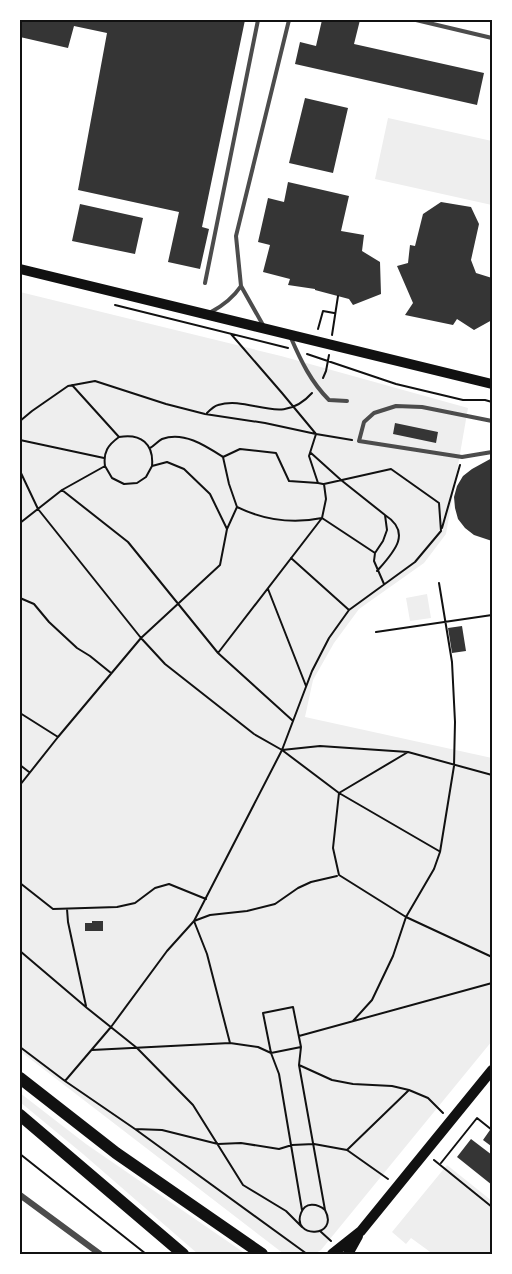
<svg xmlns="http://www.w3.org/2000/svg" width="512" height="1274" viewBox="0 0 512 1274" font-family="'IBM Plex Sans',sans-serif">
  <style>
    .green { fill: #eee }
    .building { fill: #353535 }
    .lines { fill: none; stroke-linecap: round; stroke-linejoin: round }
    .path { stroke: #111; stroke-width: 2 }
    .service { stroke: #4c4c4c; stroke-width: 4 }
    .minor { stroke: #4c4c4c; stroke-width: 6 }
    .secondary { stroke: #111; stroke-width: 10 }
    .primary { stroke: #111; stroke-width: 12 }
    .neatline { fill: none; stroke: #111; stroke-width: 2 }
  </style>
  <rect width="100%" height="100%" fill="#fff"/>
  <path class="green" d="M388 118 492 141V205L375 179Z
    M20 292 281 356 468 408 446 534 424 563 359 609 334 643 313 680 305 717 492 758V1041L321 1250 314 1254H284L20 1051Z
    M427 594 431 618 410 621 406 598Z
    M20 1093 86 1144 246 1254H198L83 1154 20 1102Z
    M447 1165 492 1201V1254H433L411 1238 406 1244 392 1232Z"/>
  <path class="building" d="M20 20H245L202 227 209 229 200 269 168 262 179 212 78 190 107 33 74 26 68 48 20 37Z
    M322 20H360L354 44 484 73 477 105 295 64 300 42 316 46Z
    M305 98 348 108 333 173 289 163Z
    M288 182 349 196 341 231 364 235 362 251 380 262 381 294 353 305 349 299 315 290V289L288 285 290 279 263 272 270 245 258 242 268 198 284 202Z
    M441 202 471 207 479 224 471 260 476 273 492 278V320L474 330 457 319 453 325 405 315 413 303 397 266 408 263 410 245 415 246 423 214Z
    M80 204 143 218 135 254 72 241Z
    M395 423 438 432 436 443 393 434Z
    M492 458V541L474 535 465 528 458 519 455 508 454 497 457 486 463 476 472 469Z
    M462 626 466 651 452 653 448 628Z
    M92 921H103V931H85V923H92Z
    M490 1130 492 1132V1144L491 1146 483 1140Z
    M471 1139 492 1155V1185L457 1157Z"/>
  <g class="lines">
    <path class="path" d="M115 305 288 348
      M318 329 323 311 334 313
      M231 334 282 393 316 434 352 440
      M332 335 338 296
      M307 354 396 384 463 400H485L492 402
      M323 378 326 371 329 355
      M72 385 119 437C108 445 103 452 105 466
      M207 413C210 410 214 406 218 405 251 395 281 428 312 393
      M20 421 32 411 68 386 95 381 166 404 205 414 265 423 316 434 309 456 318 483 323 484
      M119 437C141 433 154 444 152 466
      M20 440 104 458
      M150 448C154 446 158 441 162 439 184 431 206 446 223 457
      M311 453 341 480 385 515 387 530 383 541 375 553 374 561 384 584
      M20 471 38 509 141 638 165 664 254 734 282 750 339 793 333 848 339 875 406 917 492 957
      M62 490 128 542 218 653 292 720
      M237 507 229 484 223 457 240 449 276 453 289 481 318 483
      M20 523 62 490 105 466 112 478 124 484 137 483 146 477 152 466 167 462 184 469 210 494 227 529
      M442 528 460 465
      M291 558 349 610
      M377 571C393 553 413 533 385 515
      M268 589 306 686
      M20 598 34 604 49 622 77 648 90 656 111 673
      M376 632 492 615
      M218 653 322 518 375 553
      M20 713 58 737
      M282 750 320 746 408 752 492 775
      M408 752 339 793 439 851
      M20 765 29 772
      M20 785 58 737 141 638 220 565 227 529 237 507C264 520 293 524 322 518L326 499 324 484 391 469 439 503 441 531 415 562 349 610 329 638 312 671 282 750 194 921 167 951 111 1027 65 1081 20 1047
      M20 883 53 909 117 907 135 903 155 888 169 884 206 899
      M67 909 68 922 86 1006
      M20 951 87 1008 137 1048 193 1105 243 1185 286 1211 302 1227
      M353 1021 372 1000 393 956 406 917 434 869 440 852 454 766 455 722 452 662 439 583
      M299 1036 492 983
      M230 1043 207 954 194 921 210 915 247 911 275 904 298 888 311 882 337 876
      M301 1047 271 1053 263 1013 293 1007 301 1047 299 1065 325 1210C340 1238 291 1239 301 1213 305 1202 317 1203 325 1210
      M92 1050 230 1043 258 1047 271 1053 279 1074 302 1210
      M299 1065 332 1080 353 1084 392 1086 409 1090 428 1098 443 1113
      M65 1081 135 1129 162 1130 218 1144 241 1143 279 1149 292 1145 314 1144 347 1150 388 1179
      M135 1129 307 1254
      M347 1150 409 1090
      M20 1154 146 1254
      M434 1160 492 1207
      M441 1163 477 1118 492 1130
      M320 1231 331 1241"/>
    <path class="service" d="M416 20 492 38
      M205 283 258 20
      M241 286 236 236 289 20
      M211 312C224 305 233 298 241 286L263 325
      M291 338C301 361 311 382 329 400L347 401
      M492 421 422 407 396 406 374 413 364 422 359 441 462 457 492 452"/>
    <path class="minor" d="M20 1195 100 1254"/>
    <path class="secondary" d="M20 269 492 384
      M332 1254 361 1231 492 1070
      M348 1254 358 1236"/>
    <path class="primary" d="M20 1078 116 1153 262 1254
      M20 1115 183 1254"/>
  </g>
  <rect width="512" height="1274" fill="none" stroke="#ffffff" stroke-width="42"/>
  <rect x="21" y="21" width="470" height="1232" class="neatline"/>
</svg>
